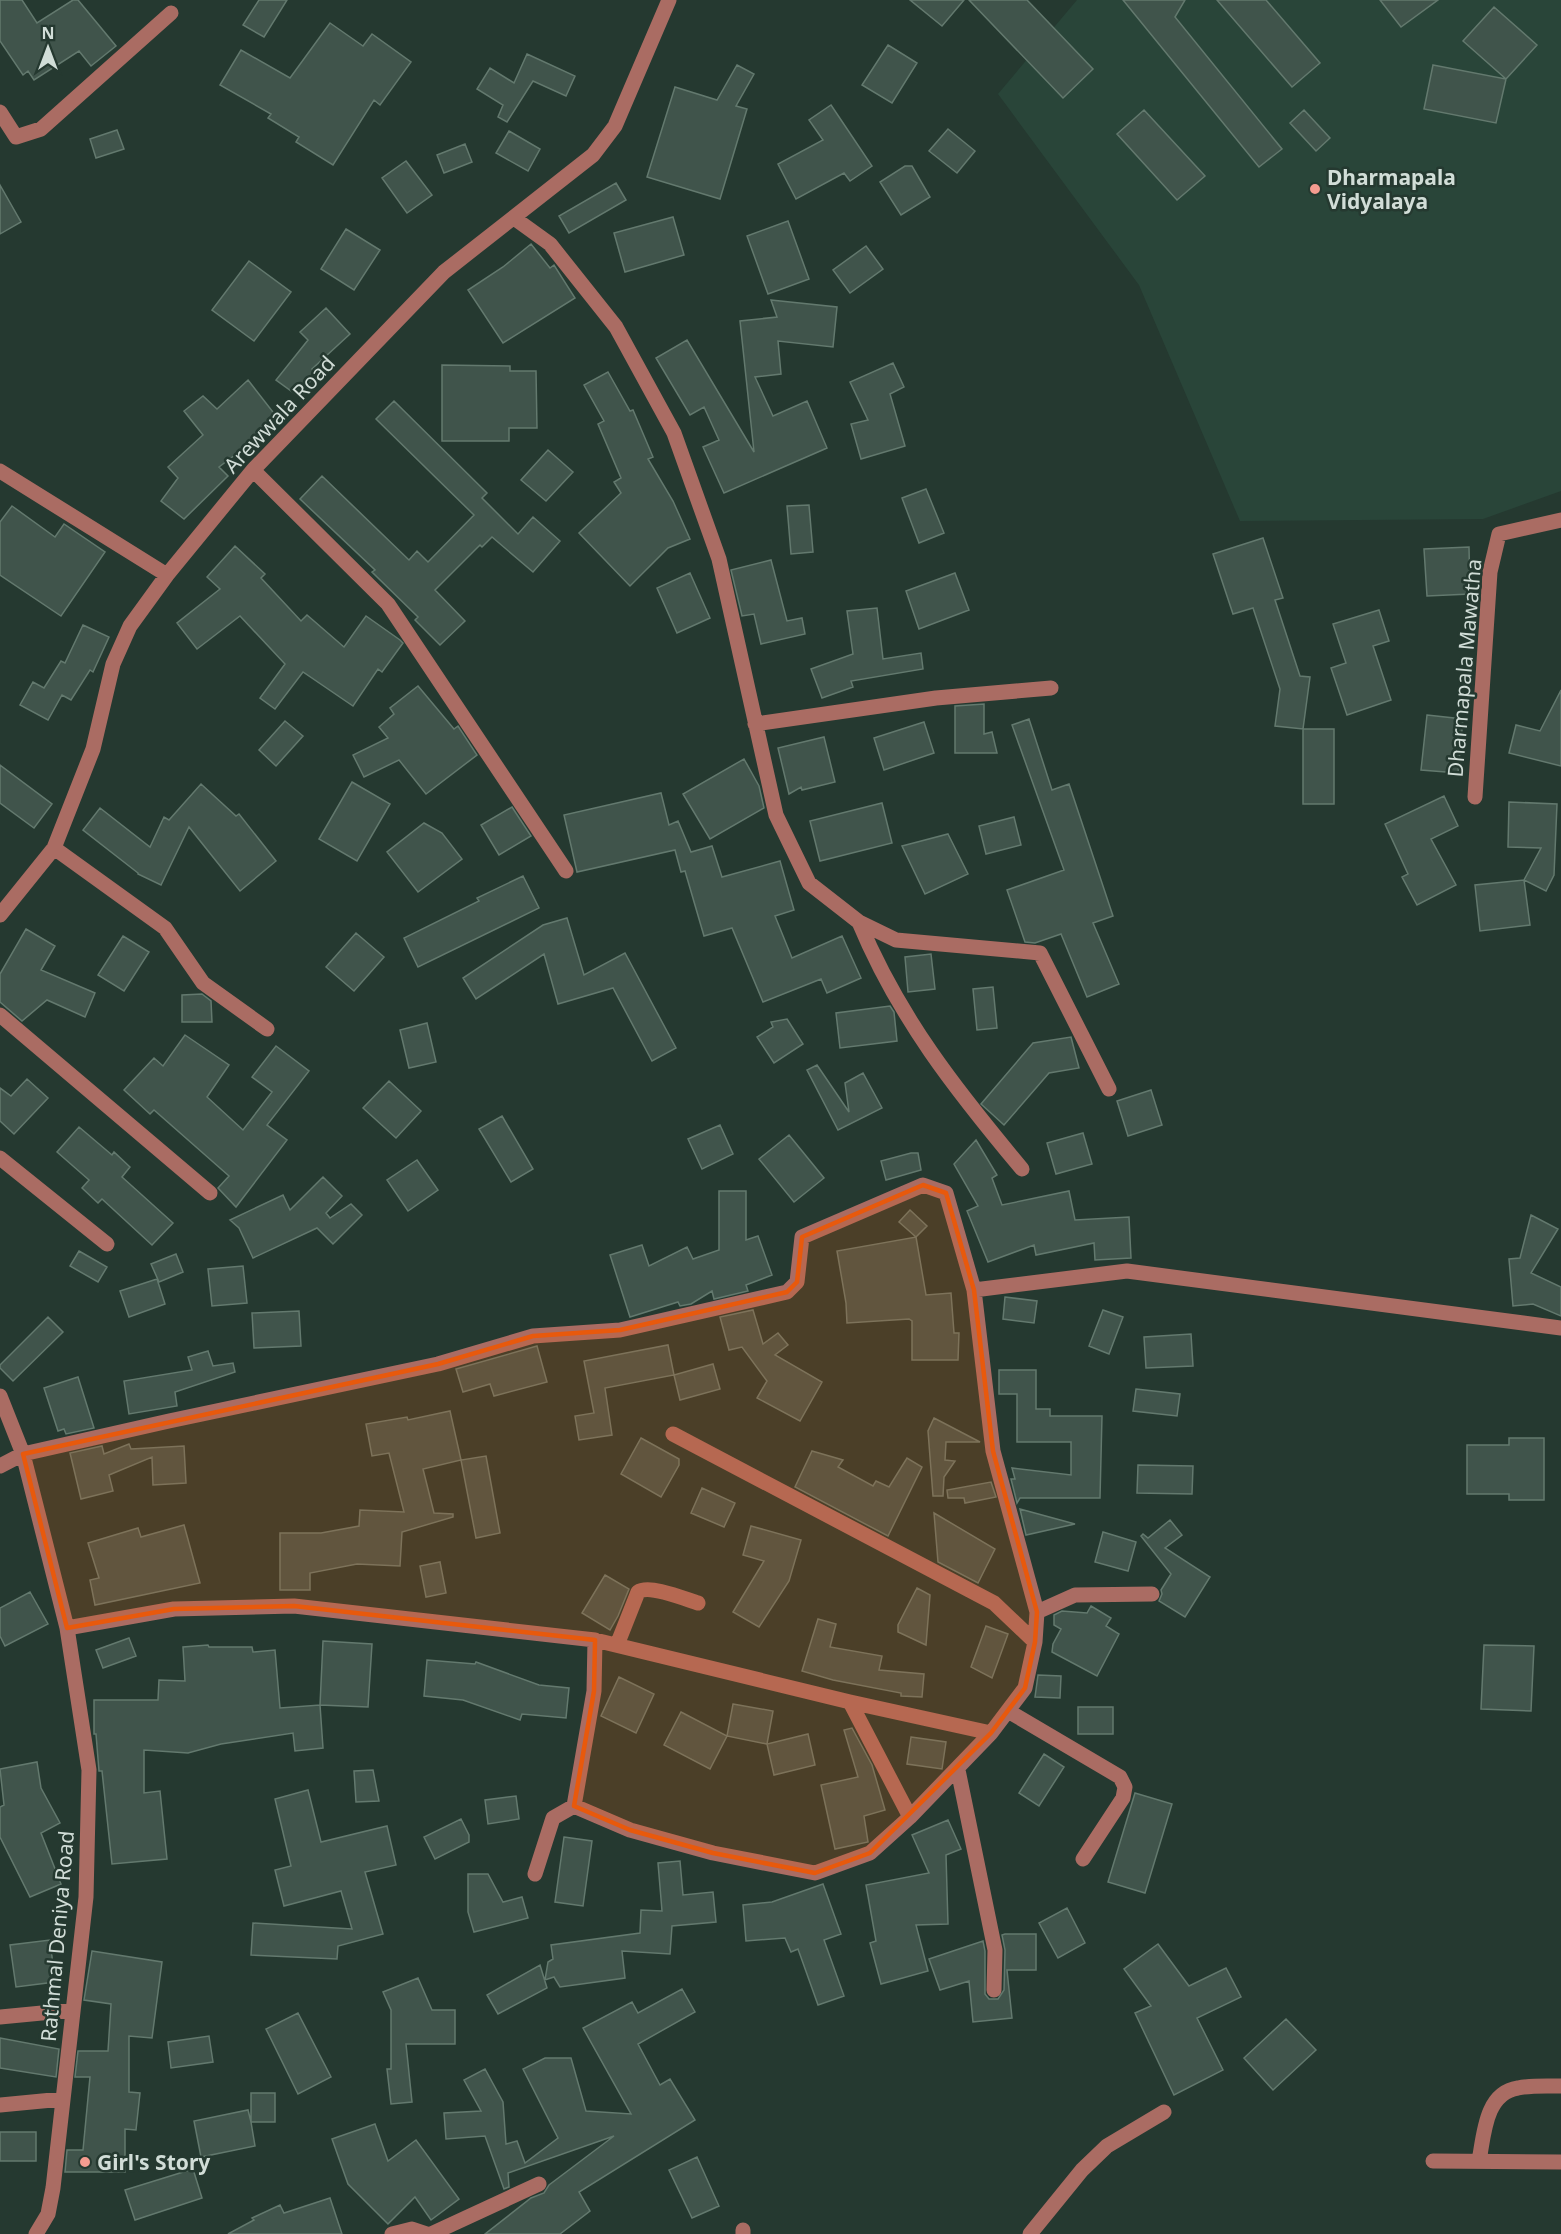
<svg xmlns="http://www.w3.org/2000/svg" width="1561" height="2234" viewBox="0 0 1561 2234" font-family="'Noto Sans',sans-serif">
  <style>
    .built { fill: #294539 }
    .building { fill: #40544b; stroke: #63796e; stroke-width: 1.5 }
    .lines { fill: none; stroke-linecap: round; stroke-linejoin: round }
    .minor { stroke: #aa6c63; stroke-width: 15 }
    .marked { fill: #e8590c; fill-opacity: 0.2; stroke: #e8590c; stroke-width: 4.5; stroke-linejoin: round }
    .poi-dot { fill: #f59c90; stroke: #253930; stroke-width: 2 }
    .labels { text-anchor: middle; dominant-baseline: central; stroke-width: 5; stroke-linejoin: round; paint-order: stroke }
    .poi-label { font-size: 21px; font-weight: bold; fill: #d1ddd7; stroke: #253930; text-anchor: start }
    .street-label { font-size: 21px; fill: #d1ddd7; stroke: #253930 }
  </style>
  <rect width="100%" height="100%" fill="#253930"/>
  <path class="built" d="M1077 0H1561V491L1483 519 1240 521 1139 285 998 94Z"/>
  <path class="building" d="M0 0H22L37 23 73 0H78L116 46 91 66 79 51 34 80 28 71 23 75 0 41Z
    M259 0H287L264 37 243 25Z
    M910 0H964L942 26Z
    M969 0H1027L1093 69 1063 98Z
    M1123 0H1185L1175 17 1282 149 1259 167Z
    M1217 0H1266L1320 63 1292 87Z
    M1380 0H1438L1401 27Z
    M1494 7 1537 45 1506 79 1463 41Z
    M330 23 363 46 372 34 411 62 380 105 374 100 333 165 296 142 299 137 268 118 271 114 220 85 241 50 290 78Z
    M888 45 917 63 892 103 862 85Z
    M527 54 575 76 566 96 533 81 507 122 498 117 503 105 477 89 490 68 514 83Z
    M737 65 754 74 736 106 747 109 720 199 647 177 675 87 717 100Z
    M1433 65 1506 79 1496 123 1424 109Z
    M831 105 872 166 850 181 844 173 796 199 778 164 823 140 809 120Z
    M1144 110 1205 176 1177 200 1117 134Z
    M1304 110 1330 138 1316 151 1290 123Z
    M948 129 975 151 957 173 929 151Z
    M117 130 124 149 96 158 90 139Z
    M509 131 540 149 528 171 496 153Z
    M465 144 472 162 444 173 437 155Z
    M406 161 432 195 407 213 382 178Z
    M905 166H912L930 197 901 215 880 182Z
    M616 183 626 200 569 233 559 216Z
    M0 185 21 222 0 234Z
    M673 217 684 255 625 272 614 233Z
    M788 221 809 279 768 294 747 236Z
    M346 229 380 250 354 290 321 269Z
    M531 244 550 268 554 265 575 298 503 343 468 290 503 267Z
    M866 246 883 269 850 293 833 270Z
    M249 261 291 292 254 341 212 310Z
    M771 300 837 307 833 347 778 341 781 374 755 377 773 416 807 401 827 448 724 493 703 447 719 440 704 407 690 415 656 358 687 340 754 452 740 321 777 317Z
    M326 308 350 334 312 369 317 373 298 396 276 380 308 340 300 332Z
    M893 363 904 387 890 394 905 446 861 459 851 424 868 420 850 382Z
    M442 365 510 366V371H536L537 428H509V441H442Z
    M608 372 630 411 633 410 653 457 648 459 673 501 690 539 668 548 630 586 579 533 621 493 614 482 621 478 598 424 604 421 584 385Z
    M248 380 280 421 219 467 228 476 184 519 161 501 178 478 168 467 203 435 184 411 203 396 217 409Z
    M394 401 487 493 482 498 518 534 533 517 560 541 533 572 492 537 482 547 480 545 435 590 465 621 440 645 415 620 418 617 372 572 375 570 300 499 322 476 409 560 417 551 428 562 474 515 376 419Z
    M548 450 573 472 546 501 521 480Z
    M926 489 944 533 919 543 902 498Z
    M809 505 813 552 791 554 787 506Z
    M12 506 55 537 64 524 105 552 61 616 0 575V522Z
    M1263 538 1283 598 1275 600 1300 676 1310 677 1303 729 1275 726 1280 689 1253 608 1233 614 1213 554Z
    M235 546 265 574 261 578 301 621 307 615 344 647 366 616 400 640 403 643 382 672 378 669 353 706 303 672 275 709 260 698 285 664 240 616 197 649 177 623 220 589 207 577Z
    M1469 547 1470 594 1427 596 1424 549Z
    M771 560 787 621 802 618 805 634 761 644 754 614 742 616 731 570Z
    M690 573 710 618 677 633 657 588Z
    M955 573 969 610 919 629 906 591Z
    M877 608 883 659 921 653 923 669 851 681 853 687 822 698 811 669 853 654 847 611Z
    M1379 610 1389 641 1373 646 1391 700 1347 715 1331 668 1346 663 1333 624Z
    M83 625 109 637 93 672 90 670 71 700 62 695 48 720 20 705 33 682 44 688 61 661 65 663Z
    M418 686 454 729 458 726 477 755 426 794 399 760 364 777 353 755 388 738 379 727 394 714 390 708Z
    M1561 690V766L1509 753 1516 725 1540 731Z
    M984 704V734L992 732 997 753H955V706Z
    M1427 715 1463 719 1458 773 1421 770Z
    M1029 719 1052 790 1069 784 1113 916 1093 923 1119 984 1087 997 1061 934 1035 943 1025 942 1007 890 1064 870 1012 725Z
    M285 721 303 736 276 766 259 750Z
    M924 722 934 753 884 770 874 738Z
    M1303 729H1334V804H1303Z
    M824 737 835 782 802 790 801 787 789 794 778 748Z
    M744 759 759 786 764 808 710 839 683 794Z
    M0 765 52 804 34 828 0 803Z
    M352 782 390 804 357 861 319 839Z
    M201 784 236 816 239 814 276 861 240 891 189 827 161 885 138 874V873L83 830 100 808 150 847 164 817 169 820Z
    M661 793 669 825 678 821 691 852 712 846 722 877 780 861 794 910 775 916 792 958 842 936 861 978 827 993 821 979 763 1002 732 928 704 936 685 871 681 872 675 850 577 872 564 815Z
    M1444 796 1458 826 1431 839 1456 885 1417 905 1402 877 1408 874 1385 824Z
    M1509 802 1557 804 1554 875 1546 891 1524 880 1541 848 1508 847Z
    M882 803 892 843 820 861 810 821Z
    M512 807 531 836 499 855 481 825Z
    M1014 817 1021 845 986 854 979 826Z
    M424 823 442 833 462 859 418 892 387 852Z
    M948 834 968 874 925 894 902 846Z
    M523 876 539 908 418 967 404 938 479 901 477 898Z
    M1524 880 1530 925 1480 931 1475 885Z
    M567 918 584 975 625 953 676 1048 652 1061 613 988 558 1004 544 954 476 999 463 978 543 925Z
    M26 929 55 946 41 970 95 993 85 1017 47 1000 22 1021 0 1002V974Z
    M356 933 384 957 354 991 326 967Z
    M123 936 149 952 124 991 98 975Z
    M931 954 935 989 908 992 905 957Z
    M993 987 997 1028 977 1030 973 989Z
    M202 994 211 1001 212 1022H182V995Z
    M890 1006 894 1012 897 1041 840 1048 836 1013Z
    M787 1019 803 1044 774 1063 757 1037 773 1027 771 1022Z
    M427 1023 436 1062 409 1068 400 1030Z
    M185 1035 229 1065 207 1097 243 1130 272 1092 252 1077 276 1046 309 1071 267 1125 287 1140 236 1207 218 1188 229 1176 154 1110 150 1114 124 1090 154 1058 163 1066Z
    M1071 1037 1079 1068 1049 1073 1004 1125 981 1104 1033 1043Z
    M817 1065 849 1112 845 1083 863 1073 882 1108 838 1130 807 1070Z
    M27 1079 48 1098 14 1134 0 1121V1088L11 1096Z
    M389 1081 421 1111 396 1138 363 1108Z
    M1151 1090 1162 1125 1128 1136 1117 1101Z
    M502 1116 533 1169 511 1182 479 1129Z
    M720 1125 733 1154 702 1169 688 1139Z
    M79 1127 112 1155 114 1152 130 1167 122 1177 173 1223 152 1245 102 1199 98 1203 82 1188 89 1180 57 1152Z
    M1083 1133 1092 1164 1056 1174 1047 1143Z
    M789 1135 824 1178 794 1202 759 1159Z
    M976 1140 997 1175 992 1178 1002 1205 1069 1191 1075 1220 1129 1217 1131 1258 1095 1260 1094 1243 1036 1255 1034 1245 988 1262 967 1211 978 1206 954 1164Z
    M911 1153H918L921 1170 886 1180 881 1161Z
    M417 1160 438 1190 408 1211 387 1180Z
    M323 1177 342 1196 326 1213 330 1218 351 1204 362 1215 333 1244 317 1228 253 1258 239 1228 230 1220 283 1195 290 1210Z
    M719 1191H746V1240L758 1236 772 1275 746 1285 748 1291 714 1299 712 1291 691 1304 680 1306 678 1302 630 1317 610 1255 642 1245 649 1266 687 1247 693 1259 719 1250Z
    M910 1210 927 1226 916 1237 899 1222Z
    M1531 1215 1558 1229 1531 1273 1561 1287V1316L1533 1304 1513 1306 1509 1259 1520 1258Z
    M916 1237 926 1295 951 1293 954 1333H959L958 1360H912V1321L909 1319 847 1323 846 1303 837 1251Z
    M79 1251 107 1267 98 1282 70 1266Z
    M176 1254 183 1272 159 1282 151 1264Z
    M243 1266 247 1303 212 1306 208 1269Z
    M157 1279 165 1304 129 1317 120 1291Z
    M1005 1297 1037 1301 1034 1323 1003 1319Z
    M753 1310 763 1344 778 1333 788 1345 775 1355 822 1382 800 1421 757 1398 767 1381 742 1347 729 1350 720 1317Z
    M1103 1310 1123 1317 1109 1354 1089 1346Z
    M299 1311 301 1346 254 1348 252 1313Z
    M48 1317 63 1332 13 1381 0 1368V1365Z
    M1191 1334 1193 1366 1146 1368 1144 1337Z
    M668 1345 674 1375 605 1388 612 1435 579 1440 575 1416 594 1413 584 1361Z
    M537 1346 547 1382 494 1396 490 1384 463 1392 456 1369Z
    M208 1351 213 1366 233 1363 235 1372 175 1392 177 1406 129 1414 124 1381 192 1370 188 1357Z
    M713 1364 720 1389 680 1400 674 1375Z
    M999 1370H1036V1409H1050V1416H1102L1100 1498H1020L1017 1503 1011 1479H1015L1012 1468 1071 1475V1442H1017V1394H999Z
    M78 1377 94 1428 66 1434 64 1429 58 1431 44 1388Z
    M1136 1389 1180 1394 1177 1416 1133 1411Z
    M450 1411 461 1460 423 1469 434 1513 453 1514V1517L402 1532 400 1566 357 1564 310 1573V1590H280V1533H321L359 1526 360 1510 404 1512 389 1453 372 1456 366 1424 407 1417 408 1420Z
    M934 1418 980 1442H946L945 1460 955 1461 944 1477 943 1496H933L928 1431Z
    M641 1438 679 1459V1465L661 1497 621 1474Z
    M1509 1438H1544V1500H1509V1494H1467V1445H1509Z
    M129 1444 131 1449 184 1446 186 1483 153 1485 152 1457 109 1475 113 1491 81 1499 70 1453 102 1446 104 1454Z
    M812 1451 843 1460 838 1467 873 1486 876 1481 889 1487 907 1458 922 1467 888 1536 795 1487Z
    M486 1456 500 1533 476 1538 461 1460Z
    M1138 1465 1193 1466 1192 1494 1137 1493Z
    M991 1482 996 1497 965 1503 964 1498H948L947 1490Z
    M702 1488 735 1503 724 1527 691 1513Z
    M1020 1509 1075 1524 1026 1535Z
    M934 1513 995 1549 978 1583 938 1562Z
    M1170 1520 1182 1535 1165 1548 1210 1577 1185 1617 1159 1601 1162 1594 1161 1590 1171 1574 1141 1536 1143 1534 1148 1538Z
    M184 1525 200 1583 95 1605 90 1580 99 1578 88 1543 138 1528 141 1537Z
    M751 1526 801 1540 789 1581 759 1627 733 1612 764 1561 743 1555Z
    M1103 1532 1136 1542 1128 1571 1095 1562Z
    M440 1562 446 1593 426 1597 420 1566Z
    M605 1575 629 1589 618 1616 610 1630 582 1613Z
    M917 1588 930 1595 926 1645 898 1632V1625Z
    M30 1592 48 1624 5 1646 0 1636V1608Z
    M1091 1606 1111 1618 1106 1626 1119 1634 1097 1676 1052 1652 1053 1644 1061 1629 1054 1625V1615L1062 1611 1087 1613Z
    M818 1619 836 1624 830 1647 882 1656 879 1670 924 1674 922 1697 901 1696V1693L833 1680 802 1671Z
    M986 1626 1008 1634 992 1678 971 1667Z
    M129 1638 136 1656 103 1668 96 1650Z
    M323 1641 372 1644 368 1707 320 1705Z
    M208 1645 209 1647H252L253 1652 275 1650 280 1708 320 1705 323 1748 295 1751 293 1733 221 1744 188 1753 144 1750V1793L160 1791 167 1859 112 1864 102 1771H99L96 1734H94V1700H158L159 1680 185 1681 183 1647Z
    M1484 1645 1534 1646 1531 1711 1481 1709Z
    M427 1660 475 1664 476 1662 539 1685 569 1688 566 1718 522 1714 520 1720 463 1700 424 1696Z
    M1038 1675 1061 1676 1060 1698 1035 1697Z
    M619 1677 654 1694 636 1733 601 1716Z
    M733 1704 773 1711 767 1744 727 1736Z
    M1078 1707H1113V1734H1078Z
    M681 1712 727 1736 710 1769 664 1745Z
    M852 1728 872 1765 885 1810 864 1816 868 1842 835 1849 821 1785 858 1777 844 1730Z
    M808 1734 815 1765 774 1775 767 1744Z
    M911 1737 946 1742 942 1769 907 1764Z
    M1044 1754 1064 1767 1039 1806 1019 1793Z
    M37 1762 41 1788 60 1823 41 1833 61 1884 30 1897 0 1837V1807L4 1805 0 1769Z
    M373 1770 379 1801 356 1802 354 1771Z
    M308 1790 321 1842 387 1826 396 1865 365 1872 383 1934 338 1946 337 1959 251 1955 253 1923 352 1929 341 1891 284 1906 275 1870 291 1866 275 1799Z
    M1135 1793 1172 1804 1145 1893 1108 1882Z
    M516 1796 519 1819 488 1824 485 1800Z
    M461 1819 469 1835V1842L435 1859 424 1837Z
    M948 1820 961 1849 946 1855 948 1924 916 1925 928 1971 881 1984 870 1943 876 1941 866 1885 929 1873 912 1835Z
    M564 1837 592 1841 583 1906 555 1902Z
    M680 1861 683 1895 713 1892 716 1922 672 1926 670 1954 622 1951 625 1978 560 1987 554 1977 545 1980 548 1962 553 1959 551 1945 640 1933 641 1910 662 1911 658 1863Z
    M468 1874H488L503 1902 522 1897 528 1918 474 1932 468 1912Z
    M823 1884 841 1934 824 1940 844 1996 818 2005 798 1949 791 1952 785 1938 746 1941 743 1905 772 1902Z
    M1067 1908 1085 1943 1058 1958 1039 1923Z
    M1005 1934H1036V1970H1007L1012 2018 973 2022 969 1981 940 1990 929 1959 983 1941 985 1951V1994L989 1999H998L1004 1990 1005 1950 1002 1935Z
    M50 1940 55 1982 16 1987 10 1945Z
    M1158 1944 1189 1986 1226 1968 1241 1997 1197 2018 1223 2070 1174 2095 1135 2013 1151 2006 1124 1969Z
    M92 1951 162 1962 152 2038 129 2036V2092L140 2093 136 2130 125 2129V2172H65L67 2150H83L90 2077H75L78 2051H108L111 2004 84 2000Z
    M540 1965 547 1988 498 2014 487 1995Z
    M418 1978 432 2010H455V2044H406L412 2102 391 2104 387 2069H391V2010L383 1992Z
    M682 1989 695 2012 638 2044 660 2085 670 2079 695 2120 579 2192 590 2211 560 2234H485L531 2198 544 2193 549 2185 614 2136 508 2173 509 2187 504 2189 485 2136 446 2139 444 2113 481 2111 464 2080 485 2069 503 2102 506 2144 517 2141 525 2163 558 2138 523 2069 545 2058H571L586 2111 631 2114 583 2028 632 2002 638 2013Z
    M298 2013 331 2077 298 2094 266 2029Z
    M1286 2019 1316 2050 1273 2090 1244 2058Z
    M209 2036 213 2062 171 2068 168 2042Z
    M0 2038 59 2049 56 2077 0 2068Z
    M251 2093H275V2122H251L255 2146 201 2157 194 2121 248 2110 251 2122Z
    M375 2124 388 2161 416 2140 459 2199 431 2220 415 2197 388 2224 348 2184 332 2139Z
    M0 2132H36V2161H0Z
    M697 2157 719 2206 692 2218 669 2170Z
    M193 2169 202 2198 135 2220 125 2190Z
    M330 2198 342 2234H228L254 2220 252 2218 280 2205 284 2213Z"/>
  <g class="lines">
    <path class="minor" d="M0 112 16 137 41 129 171 13
      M514 218 550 244 616 327 674 433 719 559 776 815 809 883 859 922 896 940 1040 953 1109 1089
      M253 470 388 604 566 871
      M0 471 167 575
      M755 724 936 698 1051 688
      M1475 797 1490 572 1499 534 1561 520
      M54 848 165 928 203 983 267 1029
      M0 915 54 848 93 749 113 664 130 626 167 575 253 470 444 272 593 155 615 126 669 0
      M859 922C899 1018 956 1090 1022 1169
      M0 1015 210 1193
      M0 1158 107 1244
      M0 1396 23 1454 67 1628 89 1770 86 1897 53 2188 48 2214 36 2234
      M673 1434 994 1603 1035 1642
      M0 1466 23 1454 169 1421 438 1364 533 1336 620 1330 787 1292 797 1282 802 1237 923 1185 946 1193 974 1290 1127 1271 1561 1328
      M1037 1612 1075 1595 1152 1594
      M67 1628 174 1609 294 1606 595 1640 850 1702 991 1733 1025 1688 1035 1642 1037 1612 993 1451 974 1290
      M595 1640 594 1691 574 1806 630 1830 713 1853 815 1873 870 1853 910 1817 991 1733
      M617 1645 638 1592C649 1584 685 1599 698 1603
      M850 1702 910 1817
      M1008 1711 1120 1777 1125 1787 1123 1798 1083 1859
      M958 1770 995 1950 994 1990
      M535 1874 553 1818 574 1806
      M0 2017 73 2010
      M0 2105 63 2099
      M1433 2161 1561 2162
      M1479 2161C1484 2135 1485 2093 1518 2088 1532 2085 1547 2086 1561 2086
      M743 2230V2234
      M392 2234 412 2229 427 2234
      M431 2234 539 2184
      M1030 2234 1082 2170 1107 2146 1164 2112"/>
  </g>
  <path class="marked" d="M923 1185 946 1193 974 1290 993 1451 1037 1612 1035 1642 1025 1688 991 1733 870 1853 815 1873 713 1853 630 1830 574 1806 594 1691 595 1640 294 1606 174 1609 67 1628 23 1454 438 1364 533 1336 620 1330 787 1292 797 1282 802 1237Z"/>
  <g class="poi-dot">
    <circle cx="1315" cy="189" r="6"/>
    <circle cx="85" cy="2162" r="6"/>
  </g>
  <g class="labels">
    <g class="poi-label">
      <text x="1327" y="177">Dharmapala<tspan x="1327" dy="24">Vidyalaya</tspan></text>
      <text x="97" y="2162">Girl's Story</text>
    </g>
    <g class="street-label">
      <text transform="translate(279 414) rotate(-47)">Arewwala Road</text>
      <text transform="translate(1464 668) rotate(-85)">Dharmapala Mawatha</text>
      <text transform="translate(57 1936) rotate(-85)">Rathmal Deniya Road</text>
    </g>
  </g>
  <g transform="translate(48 48)" stroke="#253930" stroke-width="4.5" paint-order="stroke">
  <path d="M0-4.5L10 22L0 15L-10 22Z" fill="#d1ddd7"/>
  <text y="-9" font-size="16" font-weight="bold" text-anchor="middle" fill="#d1ddd7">N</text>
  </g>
</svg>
